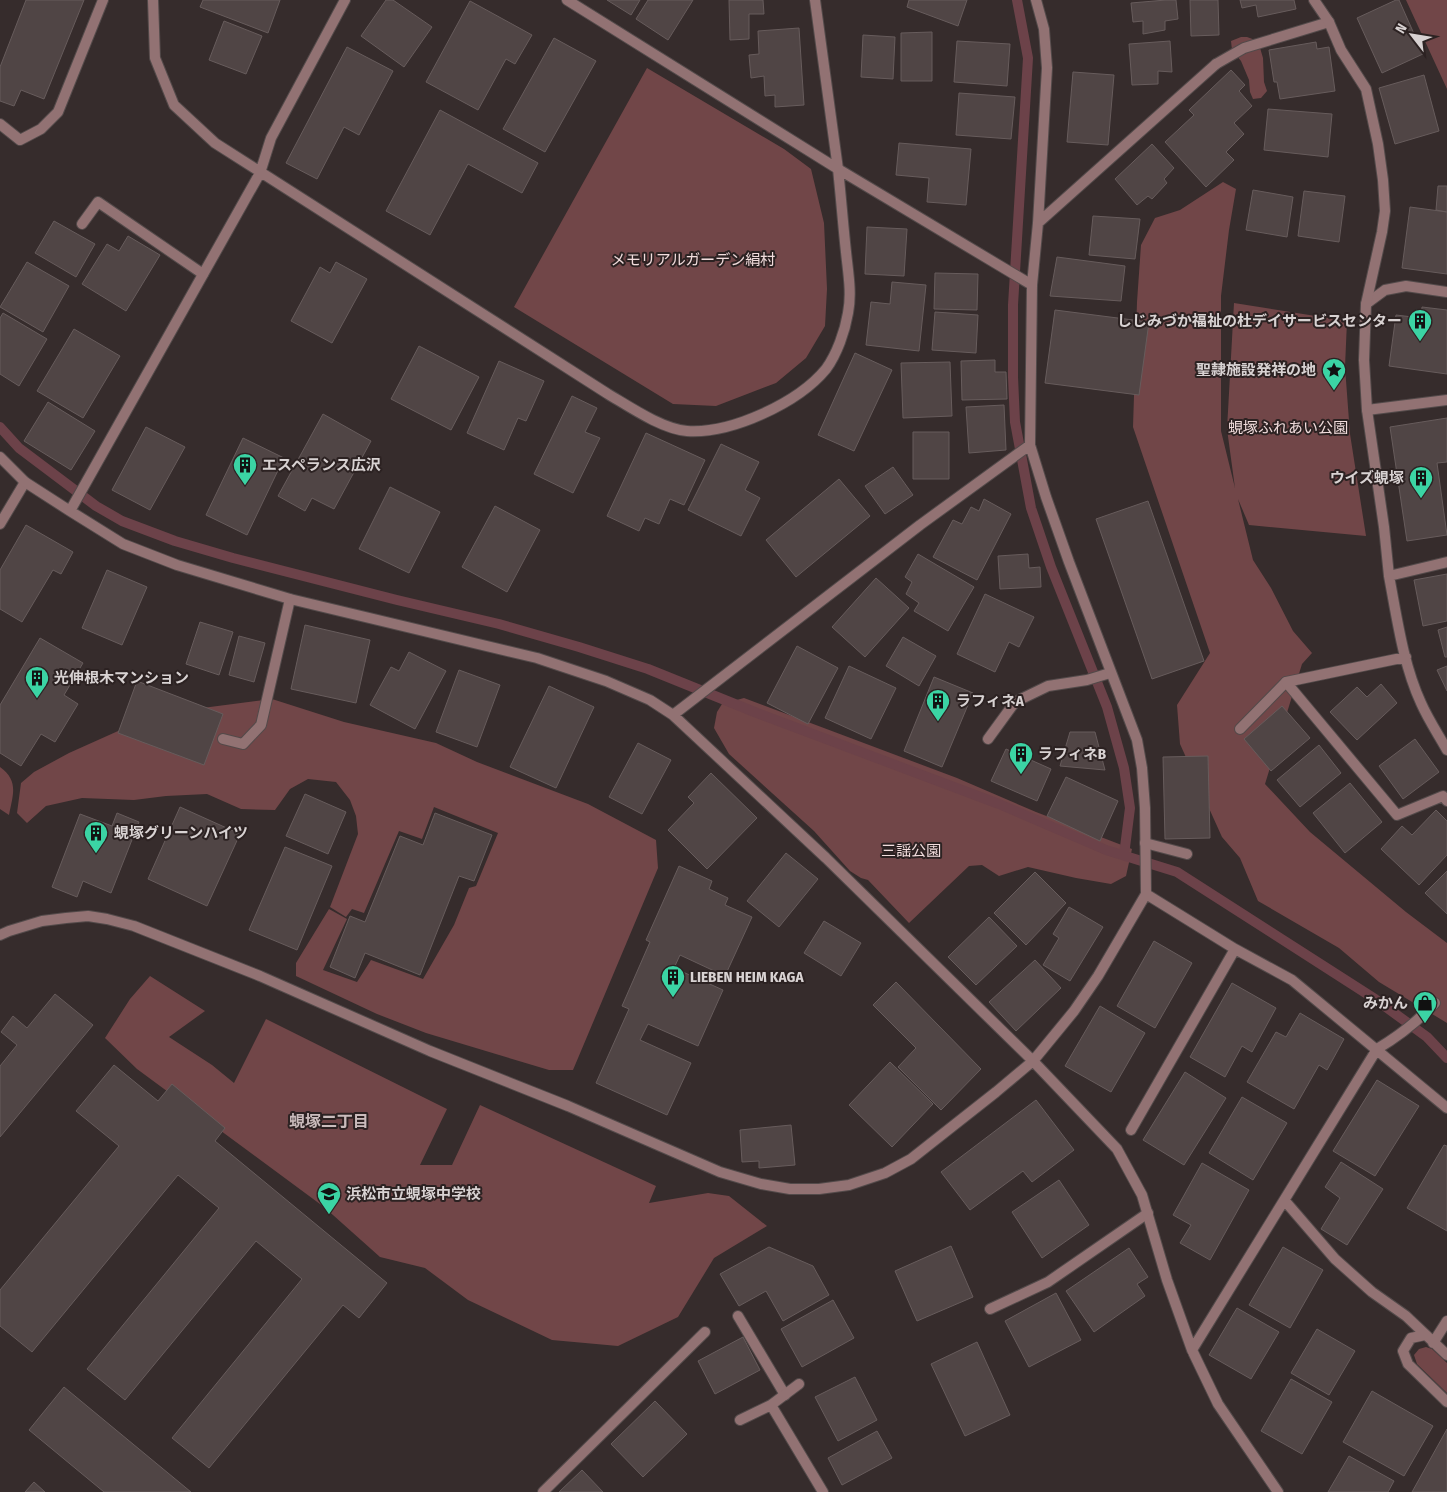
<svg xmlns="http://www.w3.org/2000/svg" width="1447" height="1492" viewBox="0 0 1447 1492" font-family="'Fira Sans Condensed','Noto Sans JP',sans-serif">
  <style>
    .green { fill: #714648 }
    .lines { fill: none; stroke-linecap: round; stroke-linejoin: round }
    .stream { stroke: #6c4249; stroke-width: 10 }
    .building { fill: #504545; stroke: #675c5c }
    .lane-casing { stroke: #534a4a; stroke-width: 12 }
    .street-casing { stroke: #534a4a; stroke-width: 12 }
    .lane { stroke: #927273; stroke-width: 10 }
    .street { stroke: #927273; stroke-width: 10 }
    .labels { text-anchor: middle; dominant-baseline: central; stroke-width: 4; stroke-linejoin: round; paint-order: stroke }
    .park-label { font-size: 15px; fill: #f1dcdc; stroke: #2c2222 }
    .poi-label { font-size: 15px; font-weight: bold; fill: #d8d2d2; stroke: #2c2222; text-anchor: start }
    .neighbourhood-label { font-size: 16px; font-weight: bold; fill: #cabcbc; stroke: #2c2222 }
  </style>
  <rect width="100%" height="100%" fill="#362c2c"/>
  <path class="green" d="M1406 0H1447V89Z
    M1241 37H1247L1258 41 1263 58 1264 82 1267 91 1261 98 1253 99 1250 92 1249 80 1241 61 1232 50 1231 41Z
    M647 68 784 149 811 169 824 223 827 289 825 326 806 358 776 383 716 406 673 404 514 307Z
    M1223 182 1236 189 1229 230 1221 296V431L1235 488 1227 429 1234 303 1347 321 1345 367 1350 434 1366 536 1249 525 1238 499 1253 560 1271 588 1293 631 1312 653 1302 664 1265 784 1310 832 1406 912 1447 943V1023L1379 982 1339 948 1258 901 1240 858 1222 837 1180 744 1177 705 1210 653 1133 427 1137 302 1141 245 1155 218 1180 210Z
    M744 698 957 778 1036 812 1132 849 1126 876 1111 884 1076 878 1028 867 999 876 982 865 969 866 909 923 868 880 861 878 850 871 814 831 729 754 714 728 717 712 722 704Z
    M272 699 344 722 436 743 477 762 588 804 656 840 658 868 573 1070H549L426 1033 377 1014 296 976V963L329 909 347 919 323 970 357 982 371 960 423 979 454 925 469 888 476 886 498 833 434 807 422 839 399 831 364 913 352 909 346 917 330 907 358 834 356 816 350 800 336 782 308 779 290 789 275 810 241 809 207 794 166 796 134 800 82 798 46 806 27 823 17 813 21 783 34 772 69 753 127 727 187 710Z
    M0 767C19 781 13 794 9 815L0 809Z
    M150 976 205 1011 169 1037 212 1065 234 1083 266 1019 447 1109 420 1165H452L480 1105 656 1186 649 1203 708 1193 729 1196 767 1226 714 1258 678 1317 618 1346 552 1340 468 1300 425 1268 380 1257 324 1207 137 1069 105 1038 130 999Z
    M1426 1347 1432 1349 1447 1363V1393L1417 1364 1414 1355 1419 1349Z"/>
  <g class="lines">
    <path class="stream" d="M1017 0 1028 58 1013 305V377L1015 422 1031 508 1051 567 1107 707 1124 768 1130 808 1124 855
      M0 427 19 448 96 506 122 521 175 541 233 558 397 600 499 624 579 647 648 669 757 713 999 804 1106 850 1177 872 1375 999 1427 1037 1447 1058"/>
  </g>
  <path class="building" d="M26 0H84L44 99 21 90 14 106 0 101V67Z
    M203 0H280L268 33 200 7Z
    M386 0H393L432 27 404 67 361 36Z
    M607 0H640L631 15Z
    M648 0H693L668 40 636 19Z
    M729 0H763L764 14H749V39L730 40Z
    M909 0H967L958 26 907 7Z
    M1166 0H1176L1178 19 1165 21V30L1143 34V21L1133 22 1131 3Z
    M1190 0H1218L1219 35 1191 36Z
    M1240 0H1294L1296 9 1258 17 1256 5 1242 8Z
    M1396 0H1399L1423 54 1382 73 1357 18Z
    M470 1 532 35 515 64 506 59 478 110 426 82Z
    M224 21 262 36 246 74 209 60Z
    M799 28 804 105 775 107V95L765 96 764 76 751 78 749 55 759 54 758 31Z
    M932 32V81H901V33Z
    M863 35 895 37 893 79 861 77Z
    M554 38 596 61 545 152 503 129Z
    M957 41 1010 44 1007 86 954 82Z
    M1170 41 1172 72 1158 71V84L1132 85 1129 44Z
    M1316 42 1317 49 1329 47 1335 91 1280 99 1277 82H1274L1269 50Z
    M347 47 393 71 359 135 344 127 317 179 286 163Z
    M1231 70 1245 85 1239 91 1252 106 1234 123 1244 134 1226 152 1234 160 1206 187 1165 142 1194 115 1189 110Z
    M1073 72 1114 75 1108 145 1067 142Z
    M1424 75 1439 131 1395 144 1379 88Z
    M959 93 1015 97 1011 139 956 135Z
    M1268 109 1332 114 1328 157 1264 150Z
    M440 110 538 163 522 193 468 164 430 235 386 211Z
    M899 143 971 149 966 205 927 202 929 178 896 175Z
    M1152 144 1174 168 1164 179 1167 183 1152 199 1148 196 1137 205 1115 179Z
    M1438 186H1447V212L1436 210Z
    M1253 190 1293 197 1287 237 1246 230Z
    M1304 191 1345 196 1339 242 1298 236Z
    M1410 207 1447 212V274L1402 268Z
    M1093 216 1140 219 1135 259 1089 255Z
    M54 221 95 244 76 277 35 253Z
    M867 227 907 229 904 276 865 274Z
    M128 236 160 255 126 311 82 284 107 244 119 251Z
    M1057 257 1125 266 1121 301 1050 296Z
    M27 262 69 286 43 332 0 307Z
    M336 262 367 279 332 343 291 321 320 267 330 273Z
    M935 273 978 274 977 310 934 309Z
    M892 282 926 285 919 351 866 345 871 302 890 304Z
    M1422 307 1447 310V374L1389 366 1396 315 1421 318Z
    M1055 310 1149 322 1139 395 1045 383Z
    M935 312 978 315 976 353 932 350Z
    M3 313 47 339 19 386 0 374V318Z
    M74 329 120 356 83 418 37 391Z
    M419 346 479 377 451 430 391 399Z
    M855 353 892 370 854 451 818 435Z
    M995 360V372H1006L1007 399 962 400 961 361Z
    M499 361 544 381 526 421 518 418 504 450 467 433Z
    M950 362 952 416 903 418 901 363Z
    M572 396 597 408 585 432 600 438 573 493 534 474Z
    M48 402 95 431 71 470 24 441Z
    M1004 405 1006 450 969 453 966 407Z
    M323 414 371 441 334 509 312 498 305 511 278 496Z
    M1447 418V462L1437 463 1447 535 1407 541 1390 427Z
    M146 427 185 447 150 510 112 490Z
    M913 432H949V479H913Z
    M646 433 705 460 684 505 670 499 659 524 645 518 639 531 607 516Z
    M243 438 284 458 247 535 206 515Z
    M721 444 759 462 745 490 760 498 741 536 688 510Z
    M893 467 913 495 885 514 865 486Z
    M839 479 870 516 796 577 766 540Z
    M390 487 440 512 409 573 359 549Z
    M984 499 1011 514 977 580 933 557 953 520 962 524 971 507 979 511Z
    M1148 501 1204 661 1152 679 1096 519Z
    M495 506 540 530 507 592 462 567Z
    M26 525 73 552 61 574 53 570 22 622 0 609V570Z
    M918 554 974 587 948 631 914 611 919 603 906 594 912 582 905 577Z
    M1028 554 1029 568 1040 567 1041 587 1000 589 998 556Z
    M107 570 147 587 122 645 82 628Z
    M1447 574V621L1423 626 1414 580Z
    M876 578 909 608 865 657 832 627Z
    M985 594 1034 617 1019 647 1009 642 995 672 957 654Z
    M200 622 233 632 219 675 186 664Z
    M305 625 370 640 356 703 291 689Z
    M1447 627V657H1445L1438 630Z
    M239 636 265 643 254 682 229 675Z
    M903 637 936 656 919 686 886 666Z
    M40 638 83 663 64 695 78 704 55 742 41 734 21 766 0 753V705Z
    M797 646 838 668 808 724 767 703Z
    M409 652 446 671 415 729 370 705 391 667 399 671Z
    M849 666 896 688 871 739 825 718Z
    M1447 666V691L1437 670Z
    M459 670 500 685 477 747 436 732Z
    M934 677 973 693 942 767 904 751Z
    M137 681 223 714 204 765 118 733Z
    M1381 684 1397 703 1357 740 1330 712 1357 687 1367 697Z
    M549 686 594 707 556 788 510 767Z
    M1282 706 1310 738 1271 771 1244 739Z
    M1070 732H1095L1105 770 1060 766Z
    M1415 739 1439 772 1403 799 1379 766Z
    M638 743 671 760 642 814 609 797Z
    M1319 745 1341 773 1300 807 1277 780Z
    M1006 749 1051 769 1037 801 991 781Z
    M1208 756 1210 838 1165 839 1163 757Z
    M711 773 757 818 707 869 668 830 694 803 688 797Z
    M1066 777 1118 801 1100 841 1047 816Z
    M1350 783 1382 822 1345 853 1313 813Z
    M305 794 346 812 328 854 286 836Z
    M180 807 240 834 207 906 148 879Z
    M1436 810 1447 821V855L1419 885 1381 849 1402 826 1412 835Z
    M117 813 139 822 111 893 83 881 77 897 52 887 80 814 112 826Z
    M435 813 492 835 474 881 459 876 420 975 365 953 355 978 330 967 350 916 365 922 400 836 423 845Z
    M285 847 332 866 297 950 249 930Z
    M786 853 818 879 779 927 747 901Z
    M679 866 712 881 709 889 728 898 725 905 752 917 725 976 680 955 674 968 723 990 698 1046 648 1024 640 1040 691 1063 667 1115 596 1083 629 1009 622 1006 650 942 646 940Z
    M1447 871V914L1425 893Z
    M1035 872 1066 903 1026 945 994 913Z
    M1069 907 1103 927 1070 981 1043 965 1059 938 1053 934Z
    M989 917 1017 946 976 985 948 957Z
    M824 921 861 943 841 976 804 953Z
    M1154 941 1192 963 1155 1028 1117 1006Z
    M1035 960 1061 988 1016 1031 989 1002Z
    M896 982 981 1069 941 1110 898 1067 916 1048 873 1005Z
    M1232 983 1276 1008 1252 1052 1242 1046 1225 1077 1190 1057Z
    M55 994 93 1025 0 1137V1066L17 1045 1 1032 13 1016 27 1028Z
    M1100 1006 1145 1033 1111 1092 1065 1066Z
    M1300 1013 1344 1039 1327 1070 1319 1065 1294 1109 1247 1082 1276 1032 1286 1037Z
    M890 1062 933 1104 892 1147 849 1105Z
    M114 1065 158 1101 172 1084 225 1128 215 1141 387 1283 359 1318 343 1305 209 1468 172 1438 302 1279 256 1241 125 1400 87 1369 219 1208 178 1175 32 1352 0 1326V1290L119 1146 76 1111Z
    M1185 1072 1226 1098 1184 1165 1143 1140Z
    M1377 1080 1419 1106 1375 1176 1333 1151Z
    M1242 1097 1287 1123 1253 1180 1209 1153Z
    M1036 1100 1074 1150 1032 1182 1023 1171 970 1210 941 1172Z
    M791 1125 795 1165 759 1168V1161L742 1162 740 1130Z
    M1444 1145 1447 1146V1231L1407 1208Z
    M1341 1162 1383 1189 1347 1245 1321 1229 1340 1198 1325 1187Z
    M1202 1163 1249 1190 1210 1260 1180 1243 1191 1225 1173 1215Z
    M1059 1180 1089 1225 1042 1258 1012 1212Z
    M951 1246 973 1297 917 1321 895 1271Z
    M769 1247 813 1266 829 1295 783 1321 766 1291 739 1306 720 1274Z
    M1283 1247 1323 1270 1290 1328 1249 1305Z
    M1129 1248 1148 1277 1137 1284 1145 1296 1094 1332 1066 1291Z
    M1056 1293 1081 1340 1029 1367 1005 1321Z
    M833 1300 854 1338 802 1367 781 1329Z
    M1237 1308 1279 1332 1251 1379 1209 1355Z
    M1317 1329 1355 1351 1329 1395 1291 1373Z
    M743 1337 760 1370 715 1394 698 1361Z
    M977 1342 1010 1415 965 1436 931 1364Z
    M855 1377 877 1420 838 1441 815 1397Z
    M1291 1379 1332 1402 1302 1454 1261 1431Z
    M64 1387 191 1492H104L29 1430Z
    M1372 1391 1433 1426 1404 1476 1343 1442Z
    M655 1401 687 1434 643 1477 611 1444Z
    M1447 1429V1492H1412Z
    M877 1431 892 1458 842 1485 828 1458Z
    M1349 1456 1394 1481 1388 1492H1328Z
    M582 1470 603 1492H559Z
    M34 1482 45 1492H25Z"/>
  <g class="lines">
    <g class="lane-casing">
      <path id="lane" d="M1216 64 1244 48 1329 22
        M0 124 20 140 41 129 58 112 103 0
        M82 224 98 202 203 274
        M1366 304 1385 290 1406 286 1447 292
        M1367 410 1447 400
        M0 524 25 482
        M1240 729 1286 682
        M223 739 243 744 261 725 290 599
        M988 739 1015 702 1048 686 1087 680 1110 673
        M1145 843 1187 854
        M1377 1049C1399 1036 1417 1022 1435 1003
        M990 1309 1048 1282 1148 1213
        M738 1316 785 1395"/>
    </g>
    <g class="street-casing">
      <path id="street" d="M153 0 155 58 174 105 215 143 608 394C630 407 662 429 687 431 731 434 798 403 826 369 837 354 845 331 848 313 852 293 848 272 846 252 843 224 841 197 838 169
        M567 0 838 169 815 0
        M1314 0 1329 22 1341 50 1366 89 1378 144 1383 180 1385 211 1382 232 1366 304 1364 360 1367 410 1384 527 1389 576 1447 562
        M838 169 1032 285
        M1038 223 1216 64
        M0 457 25 482 70 511 123 544 177 565 290 599 537 658 606 681 650 700 673 715 826 858 1033 1061 1117 1149 1142 1195 1167 1280 1192 1350 1218 1404 1278 1492
        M70 511 260 173 271 138 345 0
        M1389 576C1397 618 1403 664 1421 703 1428 719 1438 734 1447 750
        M1406 657 1286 682 1397 815 1443 796 1447 801
        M673 715 920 525 1030 445
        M1146 894 1235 949 1292 980 1447 1108
        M0 935 9 931 42 921 66 918 88 916 107 919 134 926 260 976 430 1051 568 1106 720 1172 761 1184 790 1189H819L849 1185 885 1173 911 1159 996 1092 1033 1061 1074 1011 1098 976 1146 894 1145 808 1142 768 1137 740 1069 562 1046 497 1030 445 1032 285 1038 223 1047 68 1044 29 1036 0
        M1131 1130 1235 949
        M1285 1201 1335 1259 1372 1292 1406 1316 1447 1355
        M1425 1335 1411 1338 1403 1351 1408 1364 1447 1402
        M1433 1343 1447 1321
        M1192 1350 1377 1049
        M771 1405 823 1492
        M740 1420 771 1405 799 1384
        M543 1492 705 1332"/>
    </g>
    <use href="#lane" class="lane"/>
    <use href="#street" class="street"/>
  </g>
  <defs>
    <g id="building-pin" transform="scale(1.25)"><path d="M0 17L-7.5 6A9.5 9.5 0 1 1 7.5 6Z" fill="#3bd4a4" stroke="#2c2222"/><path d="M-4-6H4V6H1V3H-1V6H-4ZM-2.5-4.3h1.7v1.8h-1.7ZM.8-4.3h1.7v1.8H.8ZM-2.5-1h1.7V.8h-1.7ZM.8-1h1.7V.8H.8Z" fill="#111"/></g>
    <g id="sight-pin" transform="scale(1.25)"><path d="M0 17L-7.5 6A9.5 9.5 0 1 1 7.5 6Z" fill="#3bd4a4" stroke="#2c2222"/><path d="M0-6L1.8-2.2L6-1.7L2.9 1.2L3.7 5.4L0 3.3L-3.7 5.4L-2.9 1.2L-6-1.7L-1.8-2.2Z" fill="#111"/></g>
    <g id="shop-pin" transform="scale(1.25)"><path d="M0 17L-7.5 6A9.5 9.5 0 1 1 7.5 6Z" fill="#3bd4a4" stroke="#2c2222"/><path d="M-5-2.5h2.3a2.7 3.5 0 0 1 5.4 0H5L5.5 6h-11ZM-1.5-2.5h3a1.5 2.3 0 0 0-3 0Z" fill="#111"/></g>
    <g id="school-pin" transform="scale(1.25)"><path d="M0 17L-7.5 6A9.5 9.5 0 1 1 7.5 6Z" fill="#3bd4a4" stroke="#2c2222"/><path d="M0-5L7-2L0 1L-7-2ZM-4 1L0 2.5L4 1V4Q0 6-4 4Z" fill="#111"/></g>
  </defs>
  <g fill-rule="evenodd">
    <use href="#building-pin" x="1420" y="321"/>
    <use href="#sight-pin" x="1334" y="370"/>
    <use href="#building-pin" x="245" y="465"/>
    <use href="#building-pin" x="1421" y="478"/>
    <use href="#building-pin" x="37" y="678"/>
    <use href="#building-pin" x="938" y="701"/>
    <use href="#building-pin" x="1021" y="754"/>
    <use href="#building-pin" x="96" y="833"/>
    <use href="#building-pin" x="673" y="977"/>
    <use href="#shop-pin" x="1425" y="1003"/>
    <use href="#school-pin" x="329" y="1194"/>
  </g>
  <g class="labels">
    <g class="park-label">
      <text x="693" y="260">メモリアルガーデン絹村</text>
      <text x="1288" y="428">蜆塚ふれあい公園</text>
      <text x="911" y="851">三謡公園</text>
    </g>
    <g class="poi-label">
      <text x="1402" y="321" text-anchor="end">しじみづか福祉の杜デイサービスセンター</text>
      <text x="1316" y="370" text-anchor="end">聖隷施設発祥の地</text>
      <text x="262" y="465">エスペランス広沢</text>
      <text x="1404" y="478" text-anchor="end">ウイズ蜆塚</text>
      <text x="54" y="678">光伸根木マンション</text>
      <text x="956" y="701">ラフィネA</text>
      <text x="1038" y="754">ラフィネB</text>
      <text x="114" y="833">蜆塚グリーンハイツ</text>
      <text x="690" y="977">LIEBEN HEIM KAGA</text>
      <text x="1408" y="1003" text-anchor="end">みかん</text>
      <text x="346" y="1194">浜松市立蜆塚中学校</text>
    </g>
    <g class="neighbourhood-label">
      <text x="329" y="1121">蜆塚二丁目</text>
    </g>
  </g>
  <g transform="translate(1412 35) rotate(301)" stroke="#2c2222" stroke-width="4" paint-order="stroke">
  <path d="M0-4L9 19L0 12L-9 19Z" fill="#d8d2d2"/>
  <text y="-8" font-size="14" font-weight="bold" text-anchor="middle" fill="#d8d2d2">N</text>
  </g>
</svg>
